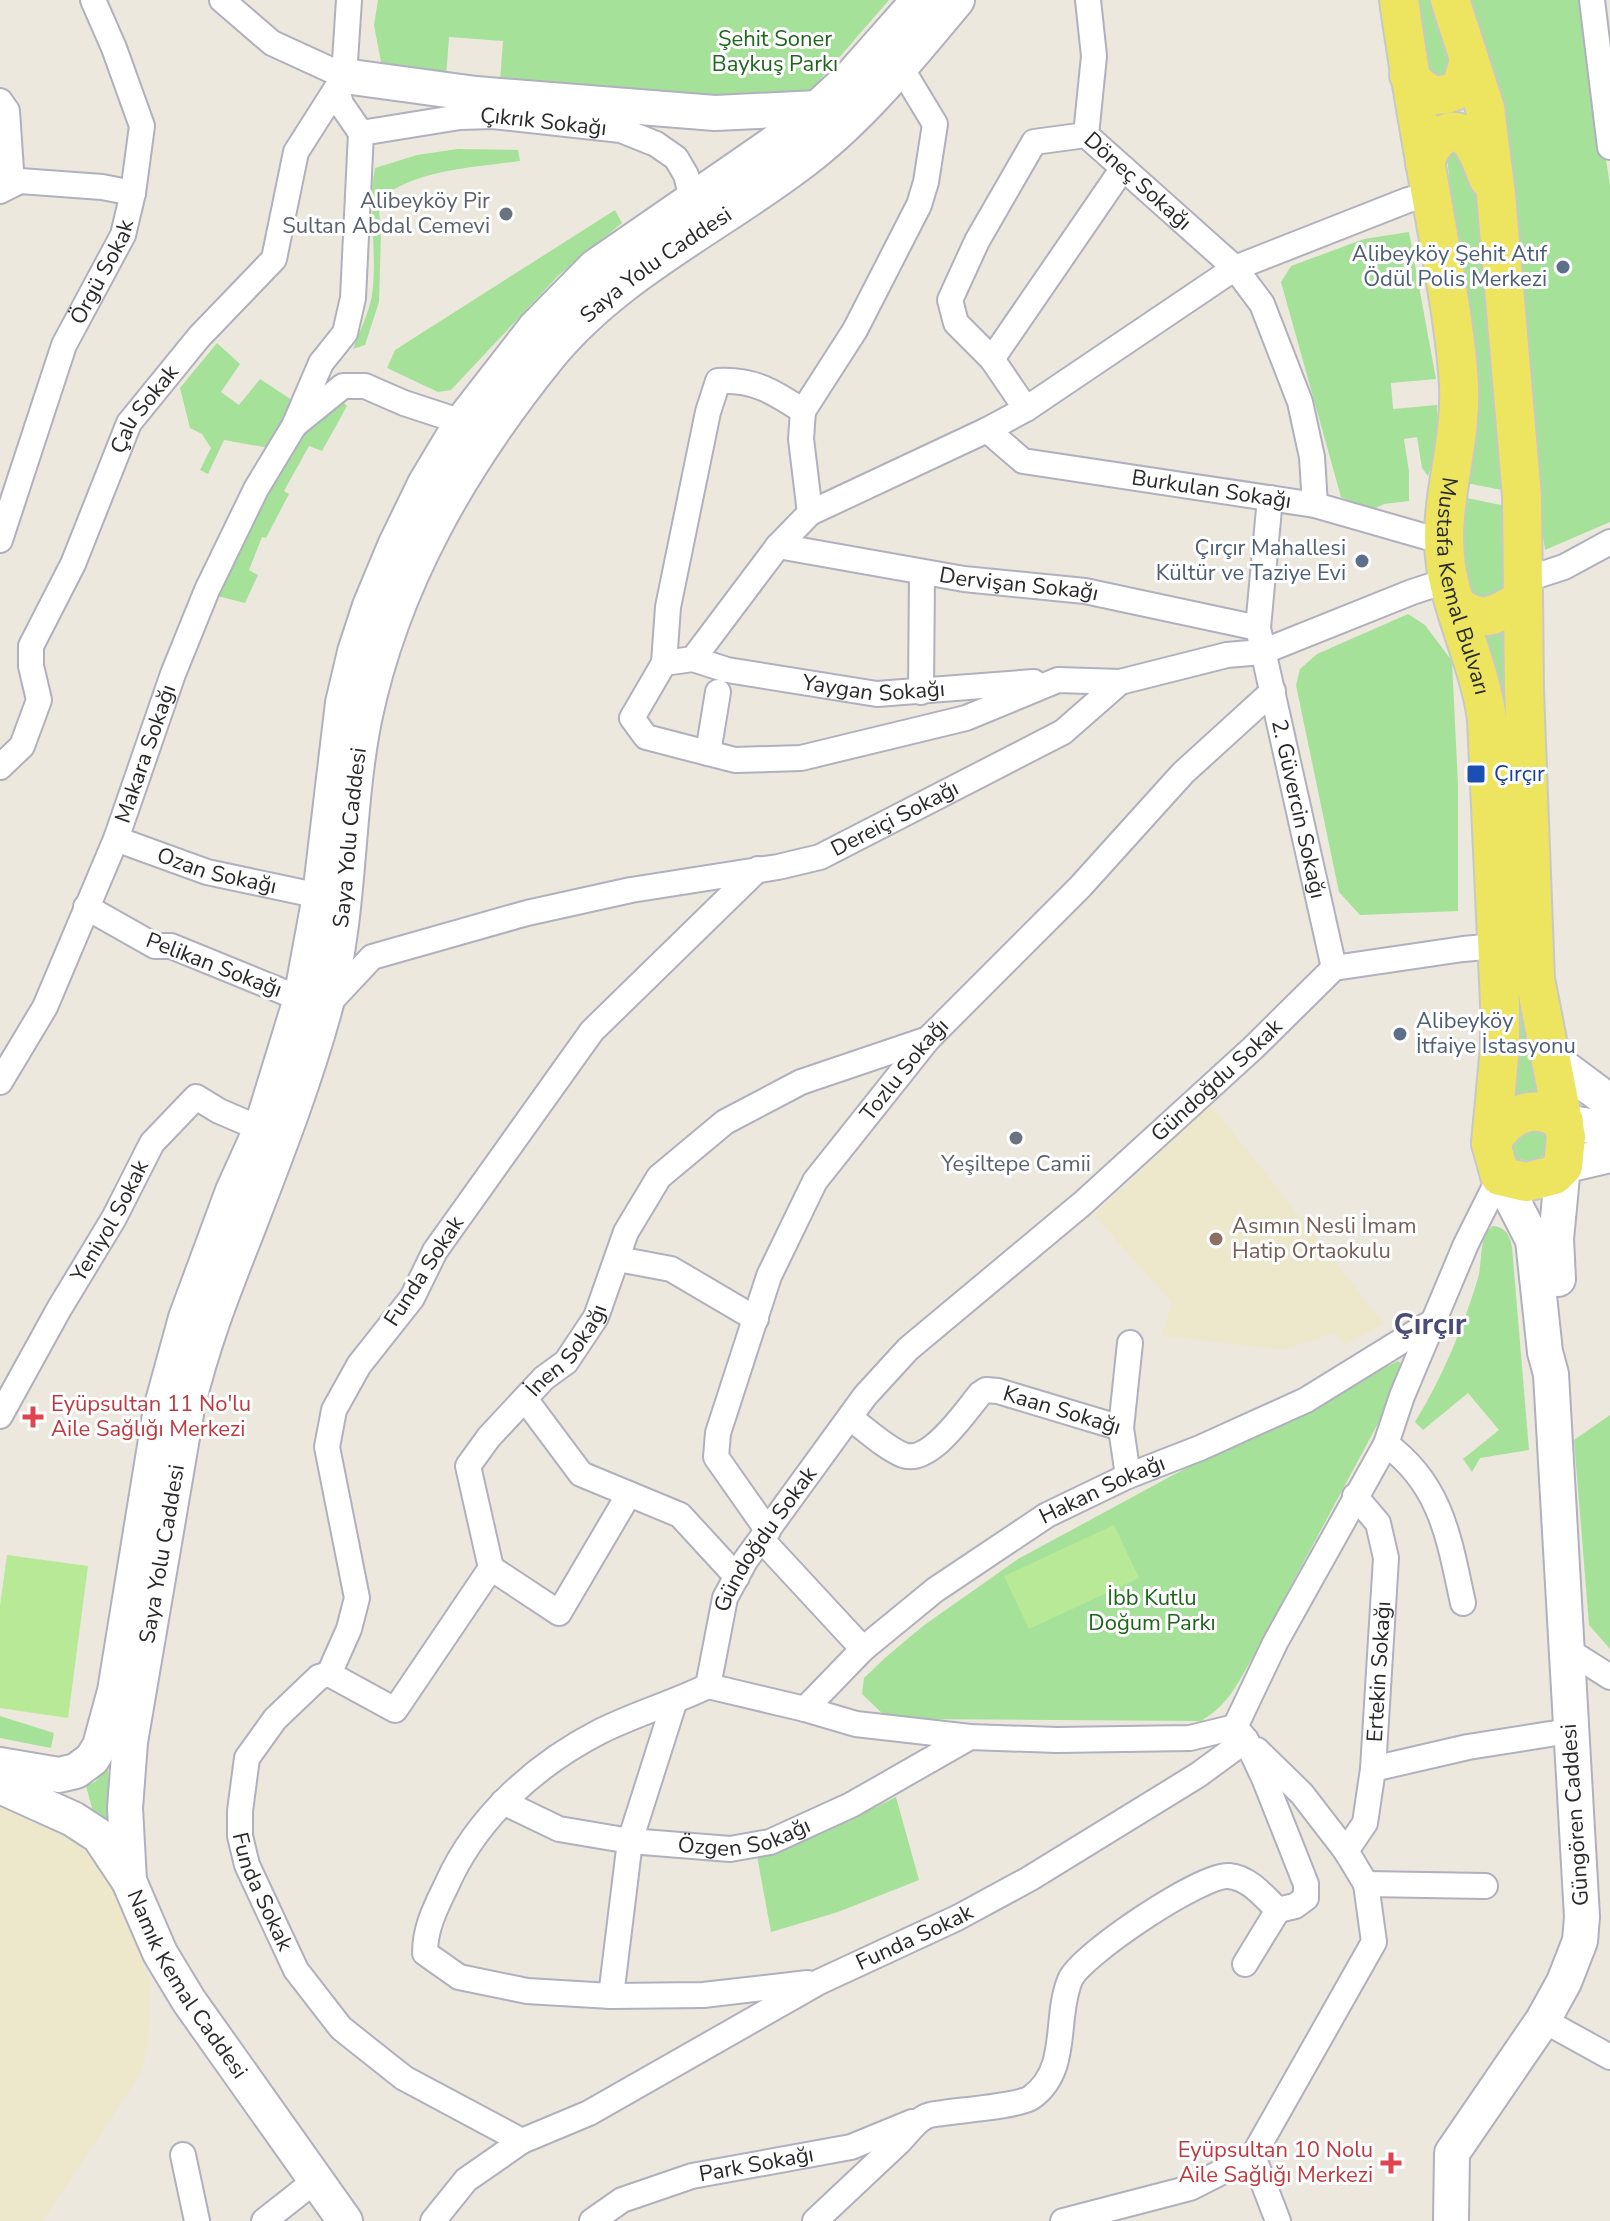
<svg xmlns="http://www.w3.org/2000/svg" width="1610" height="2221" viewBox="0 0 1610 2221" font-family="'Nunito Sans',sans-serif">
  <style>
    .education { fill: #ede8cc }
    .green { fill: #a6e19a }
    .pitch { fill: #b7e996 }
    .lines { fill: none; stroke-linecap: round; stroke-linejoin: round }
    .street-casing { stroke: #b0b0be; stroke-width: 28 }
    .secondary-casing { stroke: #b0b0be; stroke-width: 38 }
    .primary-casing { stroke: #c8c8c8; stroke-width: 42 }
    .street { stroke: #fff; stroke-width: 24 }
    .secondary { stroke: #fff; stroke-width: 34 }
    .primary { stroke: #ede560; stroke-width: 38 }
    .worship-dot { fill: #6b7280; stroke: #fff; stroke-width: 3 }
    .service-dot { fill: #5c6f8a; stroke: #fff; stroke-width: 3 }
    .transit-dot { fill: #1a4fb4; stroke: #fff; stroke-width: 3 }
    .education-dot { fill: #8d6e63; stroke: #fff; stroke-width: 3 }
    .health-dot { fill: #e0444e; stroke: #fff; stroke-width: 3 }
    .labels { text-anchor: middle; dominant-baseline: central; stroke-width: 6; stroke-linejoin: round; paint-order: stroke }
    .park-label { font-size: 22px; fill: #1e661c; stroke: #fff }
    .street-label { font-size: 22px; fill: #2a2a2a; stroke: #fff }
    .worship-label { font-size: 22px; fill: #5b616d; stroke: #fff; text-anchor: end }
    .service-label { font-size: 22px; fill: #4e5e75; stroke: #fff; text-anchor: end }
    .transit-label { font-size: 22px; fill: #164399; stroke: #fff; text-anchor: start }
    .education-label { font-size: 22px; fill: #785e54; stroke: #fff; text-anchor: start }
    .health-label { font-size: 22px; fill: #be3a42; stroke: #fff; text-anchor: start }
    .district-label { font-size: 30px; font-weight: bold; fill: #4b4c7a; stroke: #fff }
  </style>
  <rect width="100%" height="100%" fill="#ece8dd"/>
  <path class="education" d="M1211 1104 1384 1324 1345 1345 1336 1333 1282 1350 1162 1336 1172 1303 1094 1215Z
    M0 1796 87 1838 122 1910 151 1983 148 2041 143 2070 43 2221H0Z"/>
  <path class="green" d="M378 0H889L798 105 500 82 503 41 449 37 446 78 382 67 374 25Z
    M1414 0H1436L1453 57 1454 81 1428 76Z
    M1467 0H1581L1610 185V522L1545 550Z
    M458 149 518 150 520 161C472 168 417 169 378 200L381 233 379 302 365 345 353 349C359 332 369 313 372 295 378 254 367 207 375 168L417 155Z
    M1452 149 1469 151 1483 218 1507 491 1466 483 1460 265 1447 159Z
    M615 210 622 223 559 275 451 390 438 392 387 368 395 350Z
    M1409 232 1436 379 1391 383 1393 409 1437 405 1438 447 1428 476 1422 468 1417 437 1404 439 1409 472V501L1384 504 1369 511 1341 497 1281 282 1291 266 1364 239Z
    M217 343 240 364 221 392 239 405 260 379 292 400 269 448 224 440 208 474 200 470 211 448 202 434 190 428 180 388Z
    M339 398 347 406 322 451 309 446 284 491 289 494 266 538 262 537 249 570 258 575 245 603 209 594 283 449Z
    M1462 497 1506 506 1509 583 1498 604 1469 595 1459 552Z
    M1408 614 1425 625 1452 661 1458 785V911L1360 915 1339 892 1296 685 1300 669 1317 654Z
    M1505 627 1513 805 1479 633Z
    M1523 1002 1541 1092 1515 1094 1505 1098 1510 1004Z
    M1509 1125 1551 1132 1546 1154 1532 1161 1517 1159 1511 1154Z
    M1493 1226C1506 1227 1510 1236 1512 1247L1529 1450 1480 1458 1472 1472 1463 1459 1499 1430 1468 1393 1423 1430 1415 1422C1442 1378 1463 1328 1478 1278 1483 1262 1478 1236 1493 1226Z
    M1398 1361 1404 1365 1396 1390 1249 1664C1234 1690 1227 1705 1201 1721L918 1719 884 1715 862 1694 864 1678 886 1657 923 1626 1018 1559 1175 1474Z
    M1610 1415V1649L1589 1625 1574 1440Z
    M0 1716 54 1733 51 1748 0 1738Z
    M108 1767 109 1829 95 1819 86 1786 95 1782Z
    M896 1797 919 1880 838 1912 771 1932 757 1856 828 1831Z"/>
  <path class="pitch" d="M1114 1525 1139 1578 1029 1629 1004 1576Z
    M7 1555 88 1566 68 1718 0 1708V1606Z"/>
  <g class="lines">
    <g class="street-casing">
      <g id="street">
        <path d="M222 0 272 43 344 76"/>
        <path d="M1592 0 1610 147"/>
        <path d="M0 101 7 111 11 170 0 187"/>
        <path id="s1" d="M361 133 460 117 493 116 621 130 656 144 676 158 686 175 692 198"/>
        <path d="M1086 135 1094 56 1088 0"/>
        <path d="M0 191 20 181 102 187 133 193"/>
        <path d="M992 359 1123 168"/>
        <path id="s2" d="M1026 409 992 359 956 323 950 300 977 241 1034 142 1086 135 1235 268 1262 304 1300 402 1312 457 1315 505"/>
        <path d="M803 411 855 330 919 205 926 182 935 124 900 66"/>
        <path d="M296 424 343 386H365L404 403 462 422"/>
        <path id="s3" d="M987 430 1023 461 1315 505 1444 542"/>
        <path id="s4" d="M1270 498 1258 628 1334 968"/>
        <path id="s5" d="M0 540 64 345 123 235 133 193 142 126 114 48 93 0"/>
        <path id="s6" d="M778 546 964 579 1085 591 1258 628"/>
        <path d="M1524 580 1564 567 1610 542"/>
        <path id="s7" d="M693 659 727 670 877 694 1034 682"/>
        <path d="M664 663 668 607 708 412 718 381C754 379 774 392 803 411L801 439 810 513"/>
        <path d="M1120 682 1058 680 966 718 801 758 735 760 646 737 632 718 664 663 693 659 778 546 810 513 987 430 1026 409 1235 268 1408 200 1431 194"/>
        <path d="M921 692 922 572"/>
        <path d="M708 753 718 692"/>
        <path id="s8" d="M0 767 22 746 39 700 31 666V646L73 564 129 423 199 337 274 259 296 152 343 78"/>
        <path id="s9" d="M116 839 207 872 320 896"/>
        <path id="s10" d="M758 869 592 1031 435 1251 412 1298 359 1365 334 1410 327 1447 357 1598 349 1629 329 1674 319 1677 275 1719 247 1758 240 1811V1836L247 1865 296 1970 341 2028 404 2078 522 2141 589 2113 819 1982 957 1918 1029 1879 1198 1775 1246 1740 1235 1727"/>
        <path d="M86 907 155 946H171L301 999"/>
        <path id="s11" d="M328 1004 372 957 527 913 631 890 778 867 820 857 1063 732 1120 682 1227 655 1262 652 1412 592 1449 580"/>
        <path id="s12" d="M0 1082 45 1007 116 839 173 674 207 590 256 489 294 426 321 363 345 333 353 298 361 133 341 104 338 93 344 76 349 0"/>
        <path d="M618 1259 671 1269 756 1319"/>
        <path d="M525 1399 581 1474 680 1515 737 1577"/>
        <path id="s13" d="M0 1416 59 1309 114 1218 152 1143 196 1097 219 1111 261 1129"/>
        <path id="s14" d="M850 1418C867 1430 884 1447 903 1455 930 1465 965 1412 980 1394L986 1390 998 1391 1121 1428 1128 1476"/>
        <path d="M1121 1428 1130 1343"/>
        <path d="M1386 1444C1442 1485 1449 1539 1463 1603"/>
        <path id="s15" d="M768 1531 716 1457 718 1433 769 1276 815 1181 928 1039 1080 887 1183 773 1273 691"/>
        <path d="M762 1540 863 1649"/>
        <path d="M491 1568 559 1613 629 1494"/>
        <path d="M1566 1649 1610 1677"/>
        <path id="s16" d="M329 1674 395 1710 491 1568 468 1466 489 1437 544 1378 566 1362 596 1317 626 1232 659 1177 725 1122 801 1082 928 1039"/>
        <path d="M708 1686 805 1709 856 1724 970 1737 1057 1740 1190 1738 1235 1727 1275 1643 1386 1444 1402 1396 1466 1244 1500 1176"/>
        <path id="s17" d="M805 1709 863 1649 935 1590 1047 1515 1128 1476 1200 1448 1306 1400 1434 1321"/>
        <path d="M1373 1769 1468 1747 1569 1731"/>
        <path id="s18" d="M503 1802 559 1829 630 1841 730 1849 770 1842 851 1805 970 1737"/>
        <path id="s19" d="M1346 1851 1365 1823 1373 1769 1386 1558 1378 1523 1355 1496"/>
        <path d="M1366 1884 1485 1886"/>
        <path d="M1245 1964 1278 1910"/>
        <path id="s20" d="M808 1983 703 1995 611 1996 527 1991 459 1977 425 1953C425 1927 436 1907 447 1884 477 1817 536 1764 601 1731 635 1714 673 1703 708 1686L725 1598 745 1561 865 1396 908 1349 1083 1203 1253 1048 1334 968 1463 949 1497 946"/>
        <path d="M611 1996 630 1841 674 1703"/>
        <path d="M1543 2020 1610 2057"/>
        <path d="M183 2155 197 2221"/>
        <path d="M1253 2156 1278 2221"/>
        <path d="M264 2221 316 2180"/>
        <path d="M433 2221 466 2180 522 2141"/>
        <path id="s21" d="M592 2221 622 2200 692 2176 851 2147 912 2122"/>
        <path d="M815 2221C843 2195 871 2168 899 2142 907 2134 916 2121 925 2117 930 2114 938 2114 943 2113 962 2110 1020 2106 1032 2097 1070 2069 1054 2019 1070 1980 1080 1955 1203 1873 1229 1876 1250 1878 1264 1897 1278 1910L1295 1906 1306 1898V1884L1264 1778 1246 1740"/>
        <path d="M1063 2221 1190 2188 1253 2156 1374 1942 1366 1884 1346 1851 1302 1794 1257 1750"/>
      </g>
    </g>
    <g class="secondary-casing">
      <g id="secondary">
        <path d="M344 76 476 94 715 113 818 108"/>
        <path d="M1551 1058 1610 1102"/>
        <path d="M1564 1122 1610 1129"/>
        <path d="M1558 1279 1556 1239 1563 1166 1610 1155"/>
        <path d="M0 1765 59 1775 76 1771 92 1759 100 1746 115 1691 161 1409 186 1318 233 1191 261 1129 301 999 320 896 343 703 355 652 370 606 395 546 425 484 462 422 535 328 595 267 796 128 850 78 919 0"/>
        <path id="s22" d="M0 1786 73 1819 99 1836 129 1881 160 1953 189 2001 345 2221"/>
        <path id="s23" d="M129 1881 125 1808 130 1742 187 1408C201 1347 223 1291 246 1233 274 1160 303 1087 324 1011 351 917 345 816 364 720 392 584 461 465 548 357 617 272 721 225 807 158 864 114 911 55 957 0"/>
        <path d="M1451 2221 1452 2153 1543 2020 1564 1982 1580 1941 1582 1917 1551 1374 1545 1352 1533 1240 1500 1176"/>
      </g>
    </g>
    <g class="primary-casing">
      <g id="primary">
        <path id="s24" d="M1399 0C1410 80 1425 160 1439 240 1447 288 1456 336 1459 385 1462 446 1437 505 1446 566 1454 618 1480 666 1487 719L1500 1004V1047L1491 1143 1500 1176 1526 1182 1554 1175 1563 1166 1566 1137 1535 979 1524 690 1522 497 1496 195 1485 108 1450 0"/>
        <path d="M1409 75 1416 84 1431 95C1461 96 1463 85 1469 59"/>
        <path d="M1425 163C1431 143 1451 117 1471 142 1479 152 1483 166 1488 178"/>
        <path d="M1456 605C1483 626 1497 614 1523 599"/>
        <path d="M1491 1143C1508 1114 1534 1101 1564 1122"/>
      </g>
    </g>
    <use href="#street" class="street"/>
    <use href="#secondary" class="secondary"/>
    <use href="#primary" class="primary"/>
  </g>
  <g class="worship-dot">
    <circle cx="506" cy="214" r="8"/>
    <circle cx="1016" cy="1138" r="8"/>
  </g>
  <g class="service-dot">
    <circle cx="1563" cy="267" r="8"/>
    <circle cx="1362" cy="561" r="8"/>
    <circle cx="1400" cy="1034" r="8"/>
  </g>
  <rect class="transit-dot" x="1466" y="764" width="20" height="20" rx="4"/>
  <circle class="education-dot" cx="1216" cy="1239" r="8"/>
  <g class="health-dot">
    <path d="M29 1405h8v8h8v8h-8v8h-8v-8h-8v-8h8z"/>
    <path d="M1387 2151h8v8h8v8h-8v8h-8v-8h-8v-8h8z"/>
  </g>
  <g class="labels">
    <g class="park-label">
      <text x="775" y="39">Şehit Soner<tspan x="775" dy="25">Baykuş Parkı</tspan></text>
      <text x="1152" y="1598">İbb Kutlu<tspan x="1152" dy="25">Doğum Parkı</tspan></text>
    </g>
    <g class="street-label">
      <text stroke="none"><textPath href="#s1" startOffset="184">Çıkrık Sokağı</textPath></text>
      <text stroke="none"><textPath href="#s2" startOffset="436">Döneç Sokağı</textPath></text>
      <text stroke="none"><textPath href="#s23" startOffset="1746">Saya Yolu Caddesi</textPath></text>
      <text stroke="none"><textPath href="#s5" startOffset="288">Örgü Sokak</textPath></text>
      <text stroke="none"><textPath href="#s8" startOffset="398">Çalı Sokak</textPath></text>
      <text stroke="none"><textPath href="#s3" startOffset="238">Burkulan Sokağı</textPath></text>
      <text stroke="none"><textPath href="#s6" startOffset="244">Dervişan Sokağı</textPath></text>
      <text stroke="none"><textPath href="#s24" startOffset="594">Mustafa Kemal Bulvarı</textPath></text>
      <text stroke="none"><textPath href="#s7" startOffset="184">Yaygan Sokağı</textPath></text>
      <text stroke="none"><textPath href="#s12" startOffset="360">Makara Sokağı</textPath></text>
      <text stroke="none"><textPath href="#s4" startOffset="316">2. Güvercin Sokağı</textPath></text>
      <text stroke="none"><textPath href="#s11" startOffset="608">Dereiçi Sokağı</textPath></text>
      <text stroke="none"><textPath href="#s23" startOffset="1074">Saya Yolu Caddesi</textPath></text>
      <text stroke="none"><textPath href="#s9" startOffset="106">Ozan Sokağı</textPath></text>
      <text transform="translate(214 965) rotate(21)">Pelikan Sokağı</text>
      <text stroke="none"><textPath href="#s15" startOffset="528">Tozlu Sokağı</textPath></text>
      <text stroke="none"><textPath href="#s20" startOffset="1612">Gündoğdu Sokak</textPath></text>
      <text stroke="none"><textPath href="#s13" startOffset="224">Yeniyol Sokak</textPath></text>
      <text transform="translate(424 1271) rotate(-57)">Funda Sokak</text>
      <text stroke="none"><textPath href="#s16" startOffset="504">İnen Sokağı</textPath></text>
      <text stroke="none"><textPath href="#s14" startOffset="254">Kaan Sokağı</textPath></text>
      <text stroke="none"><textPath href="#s17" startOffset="372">Hakan Sokağı</textPath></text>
      <text stroke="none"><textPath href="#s20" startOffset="964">Gündoğdu Sokak</textPath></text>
      <text stroke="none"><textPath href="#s23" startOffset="330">Saya Yolu Caddesi</textPath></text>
      <text stroke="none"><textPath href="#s19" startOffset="186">Ertekin Sokağı</textPath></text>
      <text transform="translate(1575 1815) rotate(-94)">Güngören Caddesi</text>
      <text stroke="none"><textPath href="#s18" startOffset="250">Özgen Sokağı</textPath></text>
      <text stroke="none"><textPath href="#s10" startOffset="1222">Funda Sokak</textPath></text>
      <text stroke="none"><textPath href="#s10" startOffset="2038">Funda Sokak</textPath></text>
      <text stroke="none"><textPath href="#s22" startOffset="284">Namık Kemal Caddesi</textPath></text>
      <text stroke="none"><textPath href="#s21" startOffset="176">Park Sokağı</textPath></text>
    </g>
    <g class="worship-label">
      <text x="490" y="201">Alibeyköy Pir<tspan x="490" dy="25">Sultan Abdal Cemevi</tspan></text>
      <text x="1016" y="1164" text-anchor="middle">Yeşiltepe Camii</text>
    </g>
    <g class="service-label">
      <text x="1547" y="254">Alibeyköy Şehit Atıf<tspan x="1547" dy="25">Ödül Polis Merkezi</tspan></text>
      <text x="1346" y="548">Çırçır Mahallesi<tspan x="1346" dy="25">Kültür ve Taziye Evi</tspan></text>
      <text x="1416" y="1021" text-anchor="start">Alibeyköy<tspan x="1416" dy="25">İtfaiye İstasyonu</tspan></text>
    </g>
    <g class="transit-label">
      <text x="1494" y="774">Çırçır</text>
    </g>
    <g class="education-label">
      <text x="1232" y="1226">Asımın Nesli İmam<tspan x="1232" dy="25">Hatip Ortaokulu</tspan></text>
    </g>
    <g class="health-label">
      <text x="51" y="1404">Eyüpsultan 11 No'lu<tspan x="51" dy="25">Aile Sağlığı Merkezi</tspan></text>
      <text x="1373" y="2150" text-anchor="end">Eyüpsultan 10 Nolu<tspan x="1373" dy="25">Aile Sağlığı Merkezi</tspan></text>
    </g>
    <g class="district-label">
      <text x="1430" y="1324">Çırçır</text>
    </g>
  </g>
</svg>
